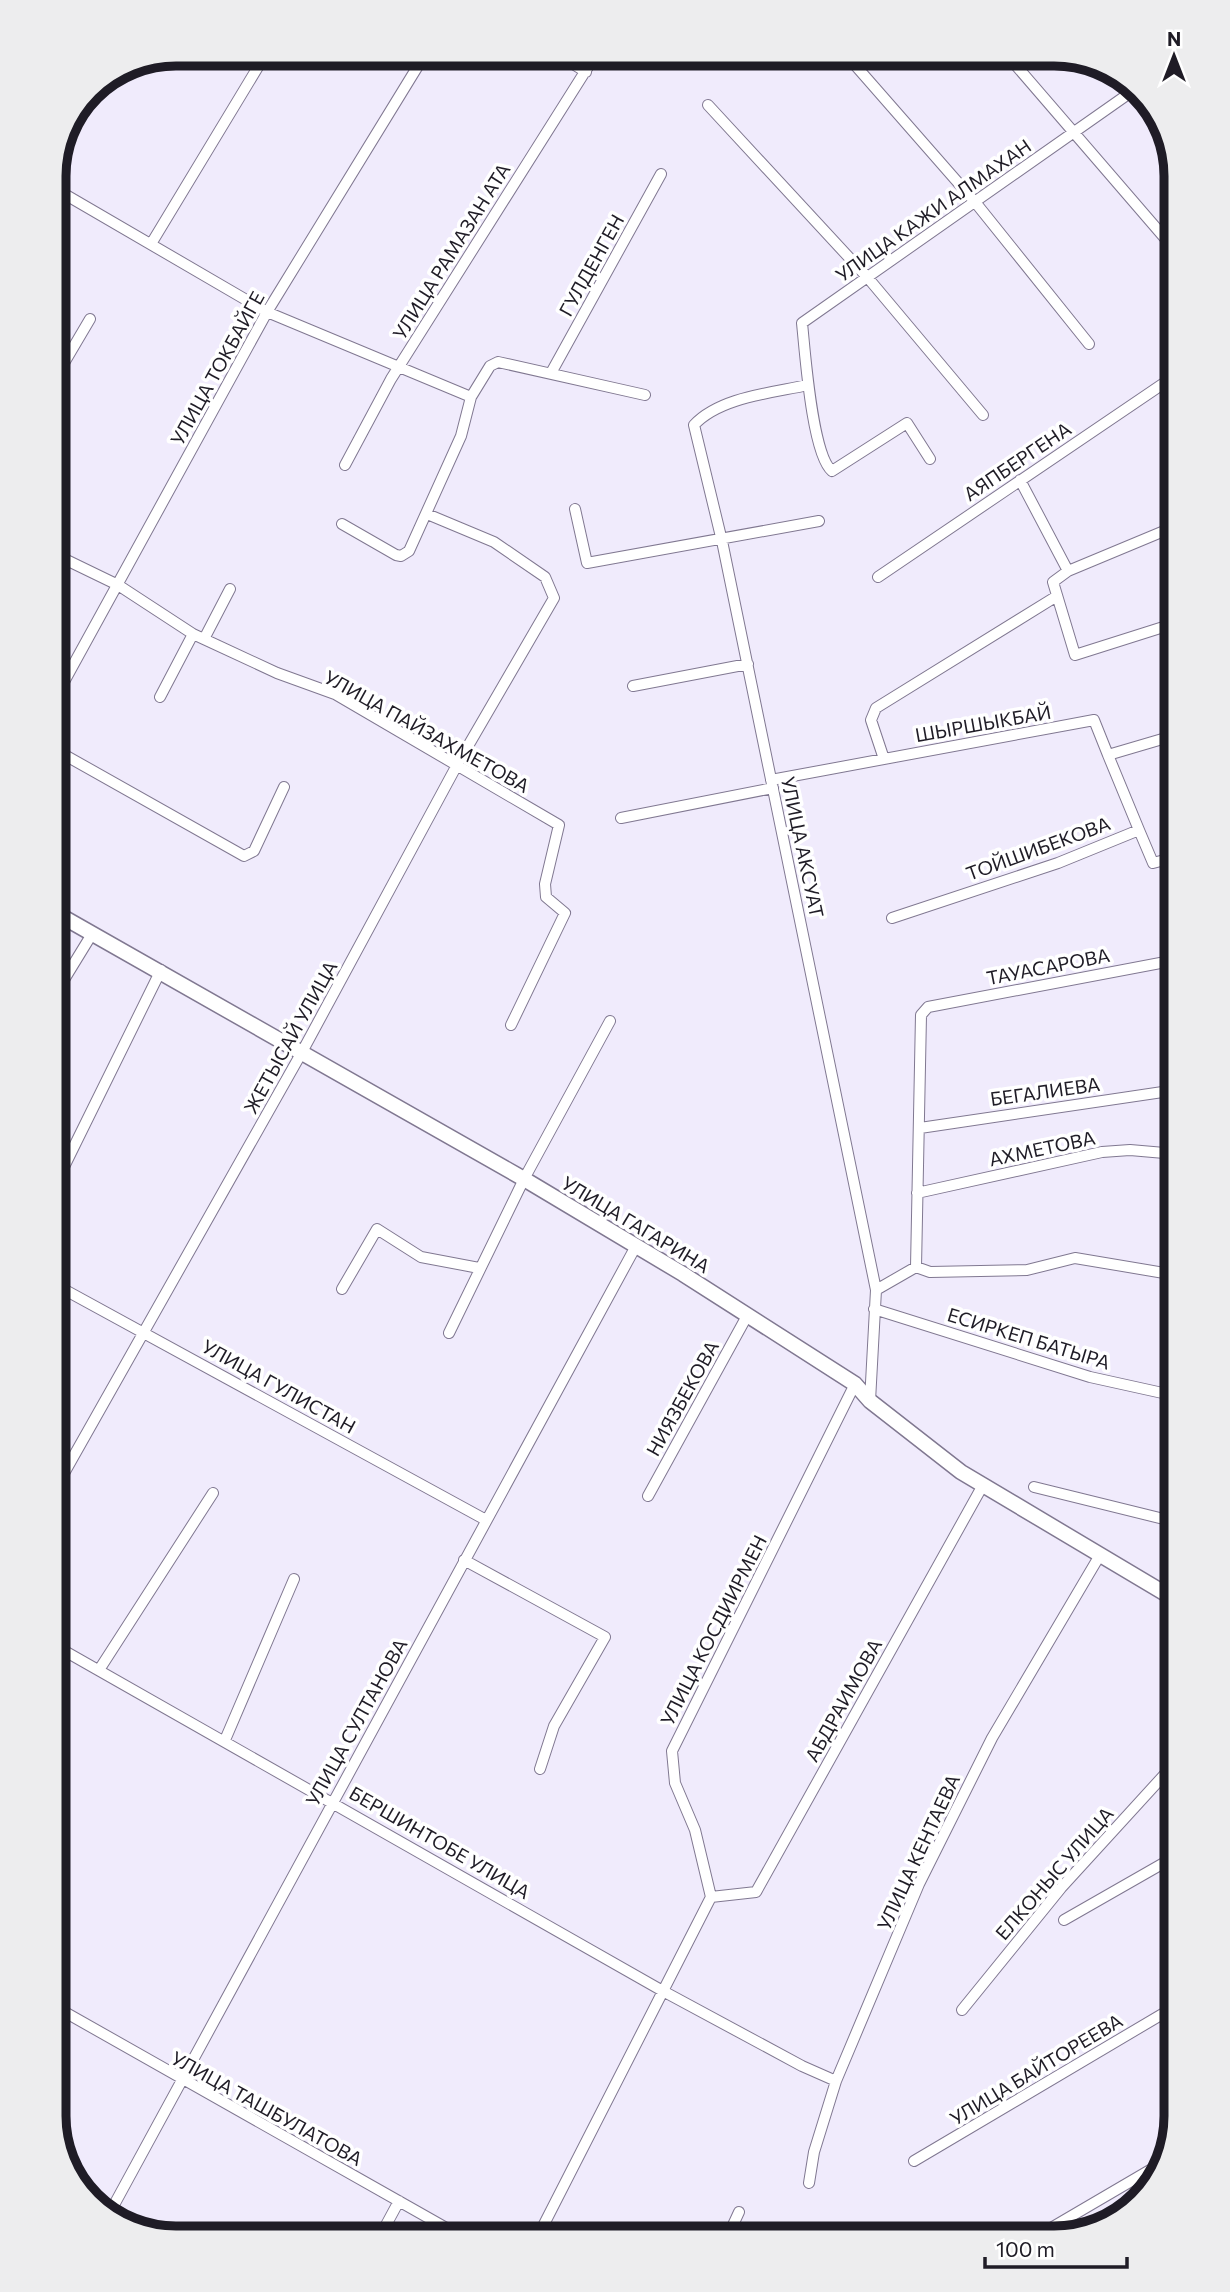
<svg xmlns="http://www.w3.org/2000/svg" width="1230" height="2292" viewBox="0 0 1230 2292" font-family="Commissioner,sans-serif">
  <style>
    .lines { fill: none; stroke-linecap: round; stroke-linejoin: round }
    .street-casing { stroke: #807891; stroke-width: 12 }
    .secondary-casing { stroke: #807891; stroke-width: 17 }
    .street { stroke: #fff; stroke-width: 10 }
    .secondary { stroke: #fff; stroke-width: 14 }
    .labels { text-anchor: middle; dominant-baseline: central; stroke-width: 7; stroke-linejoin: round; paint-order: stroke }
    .street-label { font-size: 19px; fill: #1f1c26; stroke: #fff }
    .rim { fill: none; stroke: #1f1c26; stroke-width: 9 }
  </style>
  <rect width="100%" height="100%" fill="#f0ebfc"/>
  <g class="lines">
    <g class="street-casing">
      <path id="street" d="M1007 55 1176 251
        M848 57 975 202 1089 344
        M565 59 586 72
        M83 105 94 87
        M708 105 868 278 983 415
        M54 188 267 312 471 397
        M151 244 261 62
        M551 373 661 174
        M54 380 90 319
        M808 385C772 393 720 397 694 425L722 541 876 1290 870 1401
        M930 459 907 423 832 471C812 455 805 351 802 323L1134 90
        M345 465 391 379 593 59
        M1020 480 1068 571 1176 526
        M575 509 587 563 819 521
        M342 524 396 555 401 556 409 551 461 436 471 397 490 366 498 362 645 395
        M54 554 118 585 193 634 277 673 335 694 559 825 545 884 546 897 565 913 511 1025
        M1068 571 1053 582 1075 655 1176 623
        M878 577 1176 375
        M204 639 230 589
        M633 686 748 664
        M160 697 193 634
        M54 700 267 312 421 61
        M54 749 244 856 254 851 284 787
        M1108 755 1139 830
        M884 759 871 720 876 708 1057 596
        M771 780 1094 720 1108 755 1176 735
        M621 818 773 788
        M892 918 1058 863 1139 830 1153 863 1176 857
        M54 996 92 934
        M920 1128 1176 1090
        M58 1179 161 970
        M917 1193 1102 1152 1130 1150 1176 1154
        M916 1267 921 1015 928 1007 1176 960
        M54 1284 486 1520
        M342 1289 377 1229 421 1257 479 1268
        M876 1290 916 1267 930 1272 1027 1270 1075 1258 1176 1275
        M874 1309 1090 1377 1176 1396
        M449 1333 524 1179 610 1021
        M1034 1487 1176 1522
        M54 1491 302 1052 457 765 554 598 545 577 494 542 427 514
        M648 1496 747 1316
        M464 1560 605 1637 554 1726 540 1769
        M54 1645 661 1990 802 2066 836 2081
        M99 1670 213 1493
        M225 1740 294 1579
        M711 1897 756 1892 983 1485
        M1064 1920 1176 1856
        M54 2006 464 2238
        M962 2010 1061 1888 1176 1762
        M914 2161 1176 2006
        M809 2183 814 2152 836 2081 919 1884 992 1738 1100 1555
        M108 2216 636 1246
        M379 2238 399 2201
        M537 2238 711 1897 695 1830 675 1783 672 1751 855 1384
        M727 2238 739 2212
        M1034 2238 1162 2163"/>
    </g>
    <g class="secondary-casing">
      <path id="secondary" d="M54 912 524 1179 683 1274 855 1384 870 1401 961 1472 1176 1600"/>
    </g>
    <use href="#street" class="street"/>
    <use href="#secondary" class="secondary"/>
  </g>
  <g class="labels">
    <g class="street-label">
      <text transform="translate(933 210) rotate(-35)">УЛИЦА КАЖИ АЛМАХАН</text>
      <text transform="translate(451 251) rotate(-58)">УЛИЦА РАМАЗАН АТА</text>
      <text transform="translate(591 265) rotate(-61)">ГУЛДЕНГЕН</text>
      <text transform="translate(217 368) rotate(-61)">УЛИЦА ТОКБАЙГЕ</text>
      <text transform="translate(1017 461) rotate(-34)">АЯПБЕРГЕНА</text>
      <text transform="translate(983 723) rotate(-10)">ШЫРШЫКБАЙ</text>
      <text transform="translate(427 731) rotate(29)">УЛИЦА ПАЙЗАХМЕТОВА</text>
      <text transform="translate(803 847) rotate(78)">УЛИЦА АКСУАТ</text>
      <text transform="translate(1038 848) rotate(-20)">ТОЙШИБЕКОВА</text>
      <text transform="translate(1048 966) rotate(-11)">ТАУАСАРОВА</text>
      <text transform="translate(290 1037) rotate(-61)">ЖЕТЫСАЙ УЛИЦА</text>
      <text transform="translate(1045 1091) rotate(-8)">БЕГАЛИЕВА</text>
      <text transform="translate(1042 1148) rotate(-12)">АХМЕТОВА</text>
      <text transform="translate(636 1224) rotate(31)">УЛИЦА ГАГАРИНА</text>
      <text transform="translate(1029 1338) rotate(17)">ЕСИРКЕП БАТЫРА</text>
      <text transform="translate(279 1386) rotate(29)">УЛИЦА ГУЛИСТАН</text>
      <text transform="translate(682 1398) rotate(-61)">НИЯЗБЕКОВА</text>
      <text transform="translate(713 1630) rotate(-63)">УЛИЦА КОСДИИРМЕН</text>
      <text transform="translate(843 1700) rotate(-61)">АБДРАИМОВА</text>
      <text transform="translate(356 1722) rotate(-61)">УЛИЦА СУЛТАНОВА</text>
      <text transform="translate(440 1842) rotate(30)">БЕРШИНТОБЕ УЛИЦА</text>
      <text transform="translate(918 1852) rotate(-65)">УЛИЦА КЕНТАЕВА</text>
      <text transform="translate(1054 1873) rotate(-49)">ЕЛКОНЫС УЛИЦА</text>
      <text transform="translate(1036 2069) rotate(-31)">УЛИЦА БАЙТОРЕЕВА</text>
      <text transform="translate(267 2108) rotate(29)">УЛИЦА ТАШБУЛАТОВА</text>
    </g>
  </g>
  <path d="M0 0H1230V2292H0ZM176 66H1054A110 110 0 0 1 1164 176V2116A110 110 0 0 1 1054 2226H176A110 110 0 0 1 66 2116V176A110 110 0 0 1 176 66Z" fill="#ededee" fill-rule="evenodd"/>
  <path class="rim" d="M176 66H1054A110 110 0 0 1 1164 176V2116A110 110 0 0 1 1054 2226H176A110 110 0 0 1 66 2116V176A110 110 0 0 1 176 66Z"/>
  <g transform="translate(1174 56)" stroke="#ffffff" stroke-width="5" paint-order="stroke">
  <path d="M0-5L12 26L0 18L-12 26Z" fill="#1f1c26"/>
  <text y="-10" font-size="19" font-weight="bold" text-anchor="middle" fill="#1f1c26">N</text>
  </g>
  <path d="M985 2257v10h142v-10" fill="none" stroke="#1f1c26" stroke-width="3.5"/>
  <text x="996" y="2257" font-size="21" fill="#1f1c26" stroke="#ffffff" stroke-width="5" paint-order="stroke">100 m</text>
</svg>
